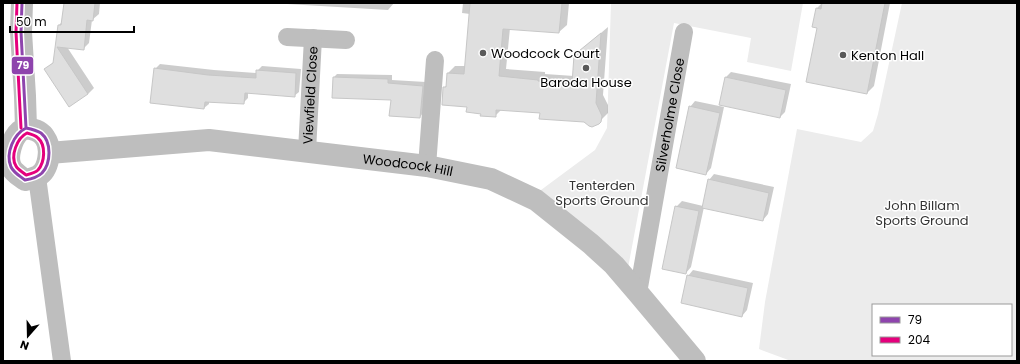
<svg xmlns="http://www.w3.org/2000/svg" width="1020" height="364" viewBox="0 0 1020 364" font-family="Poppins,sans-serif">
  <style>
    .green { fill: #ececec; fill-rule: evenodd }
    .shadow { fill: #0003 }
    .building { fill: #dfdfdf; stroke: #c7c7c7 }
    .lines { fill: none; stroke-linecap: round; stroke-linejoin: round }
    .minor { stroke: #bebebe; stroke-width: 18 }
    .tertiary { stroke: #bebebe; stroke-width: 22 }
    .bus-1-casing { stroke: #fff; stroke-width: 6 }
    .bus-2-casing { stroke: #fff; stroke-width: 6 }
    .bus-1 { stroke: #8e44ad; stroke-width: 3 }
    .bus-2 { stroke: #e5007d; stroke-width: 3 }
    .poi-dot { fill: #595959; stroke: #fff; stroke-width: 1.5 }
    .labels { text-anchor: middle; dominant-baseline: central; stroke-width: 3; stroke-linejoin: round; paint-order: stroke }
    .poi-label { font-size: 13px; fill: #000; stroke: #fff; text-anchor: start }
    .street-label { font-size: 13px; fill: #000; stroke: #fff }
    .park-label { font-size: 13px; fill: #333; stroke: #fff }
    .line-badge { stroke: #fff; stroke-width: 1.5 }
    .badge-label { font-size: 11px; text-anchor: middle; font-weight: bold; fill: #fff }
  </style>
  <rect width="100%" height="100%" fill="#fff"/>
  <path class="green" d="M611 3H803L791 71 747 62 751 38 674 23 628 268 541 190 595 150 607 128Z
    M902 3H1017V361H791L759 349 765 302 797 129 861 142 873 131 878 114ZM873 305H1011V355H873Z"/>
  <path class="shadow" d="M65 3H100L99 14 92 20 89 43 83 49 67 47 94 88 88 94 45 69 55 61 59 25 63 21Z
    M270 3H394L388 10Z
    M463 3H569L567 25 559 32 510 28 506 69 545 72V74L574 76 575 55 608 27 603 95 608 105V113L600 121H584L541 113 502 109 495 116 482 113 468 106 444 88 447 85 448 73 455 66H466L470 14 462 13Z
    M822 3H890L874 86 867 93 818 27 813 26 817 8Z
    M160 64 214 70 257 73V71L262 66 301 69 299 92 294 96 248 92V98L243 103 209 101V104L204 108 155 69Z
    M731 72 791 84 785 112 780 117 720 104 726 77Z
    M337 74 392 75V80L426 82 423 113 420 117 392 99 334 77Z
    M695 101 724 107 711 168 706 174 690 107Z
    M714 174 774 187 768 214 763 220 704 207 691 267 686 273 676 207 682 201 703 206 709 180Z
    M693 270 753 283 747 310 742 316 688 276Z"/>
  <path class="building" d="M64 3H95L93 21 87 20 84 50 57 47 88 94 69 107 44 69 53 63 58 25H61Z
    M470 3H562L559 33 503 29 499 76 538 80V81L572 84 574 55 601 33 596 103 602 116 601 122 599 124 592 127 589 126 584 122 539 119 540 113 496 110V117L480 116 481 114 466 112 467 107 442 105 443 87H446L447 73 464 74Z
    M822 3H885L867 94 806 82 817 28 812 27 816 8 821 9Z
    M154 68 208 75 256 78V70L296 73 295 97 245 93 244 104 205 102 204 109 150 103Z
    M333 77 388 79V83L423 86 420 118 389 116 391 100 332 98Z
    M725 77 786 90 780 118 719 105Z
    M689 106 720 113 706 175 676 168Z
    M708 179 769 193 763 221 702 208Z
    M675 206 699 211 686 274 662 269Z
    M687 275 748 288 742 317 681 303Z"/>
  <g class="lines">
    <g class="minor">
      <path d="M287 37 346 40"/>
      <path id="s1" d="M307 151 313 38"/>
      <path d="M427 166 435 60"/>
      <path d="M37 177 62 361"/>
      <path id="s2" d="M638 293 684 32"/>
    </g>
    <g class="tertiary">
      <path d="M22 3 21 32 25 96 26 128"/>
      <path d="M26 128C34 129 41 131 45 138 52 148 49 170 38 176 34 178 29 179 25 180 20 176 14 173 11 167 6 157 12 138 20 131 22 130 24 129 26 128Z"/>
      <path id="s3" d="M49 153 209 140 427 166 491 179 536 200 591 244 614 265 638 293 695 361"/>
    </g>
    <g class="bus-1-casing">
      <path id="bus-1" d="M22 3 21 32 26 128
        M26 128C31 129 36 130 41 133 52 142 51 163 42 173 38 177 31 179 25 180 20 176 14 173 11 167 5 153 14 134 26 128Z"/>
    </g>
    <g class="bus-2-casing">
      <path id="bus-2" d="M17 3 16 32 21 128
        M27 133C31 134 35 135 38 138 46 145 45 162 38 170 35 173 30 174 26 175 23 172 18 170 16 166 10 156 17 138 27 133Z"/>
    </g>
    <use href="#bus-1" class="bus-1"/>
    <use href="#bus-2" class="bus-2"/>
  </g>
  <g class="poi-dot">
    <circle cx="483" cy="53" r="4"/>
    <circle cx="843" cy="55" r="4"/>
    <circle cx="586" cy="68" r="4"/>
  </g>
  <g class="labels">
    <g class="poi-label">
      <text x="491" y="53">Woodcock Court</text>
      <text x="851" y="55">Kenton Hall</text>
      <text x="586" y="82" text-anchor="middle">Baroda House</text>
    </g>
    <g class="street-label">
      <text stroke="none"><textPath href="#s1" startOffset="56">Viewfield Close</textPath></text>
      <text stroke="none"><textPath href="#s2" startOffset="181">Silverholme Close</textPath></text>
      <text stroke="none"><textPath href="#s3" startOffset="361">Woodcock Hill</textPath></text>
    </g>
    <g class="park-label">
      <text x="602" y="185">Tenterden<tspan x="602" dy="15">Sports Ground</tspan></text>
      <text x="922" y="205">John Billam<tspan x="922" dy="15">Sports Ground</tspan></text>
    </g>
  </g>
  <rect class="line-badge" x="11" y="56" width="23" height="19" rx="4" fill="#8e44ad"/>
  <g class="badge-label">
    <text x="23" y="69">79</text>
  </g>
  <rect width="1020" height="364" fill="none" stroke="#000000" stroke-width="8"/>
  <rect x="872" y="304" width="140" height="52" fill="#ffffff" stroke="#999999"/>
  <rect x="880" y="317" width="20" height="6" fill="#8e44ad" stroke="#999999"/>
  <text x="908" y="324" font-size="12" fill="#000000">79</text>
  <rect x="880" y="337" width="20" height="6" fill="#e5007d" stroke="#999999"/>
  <text x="908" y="344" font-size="12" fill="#000000">204</text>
  <g transform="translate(28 336) rotate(200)" stroke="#ffffff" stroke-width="3" paint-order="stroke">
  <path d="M0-3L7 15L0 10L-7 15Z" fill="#000000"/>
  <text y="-6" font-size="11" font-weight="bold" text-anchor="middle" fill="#000000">N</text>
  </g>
  <path d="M10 26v6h124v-6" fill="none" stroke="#000000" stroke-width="2"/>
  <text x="16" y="26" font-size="12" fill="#000000" stroke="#ffffff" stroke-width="3" paint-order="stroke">50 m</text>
</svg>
